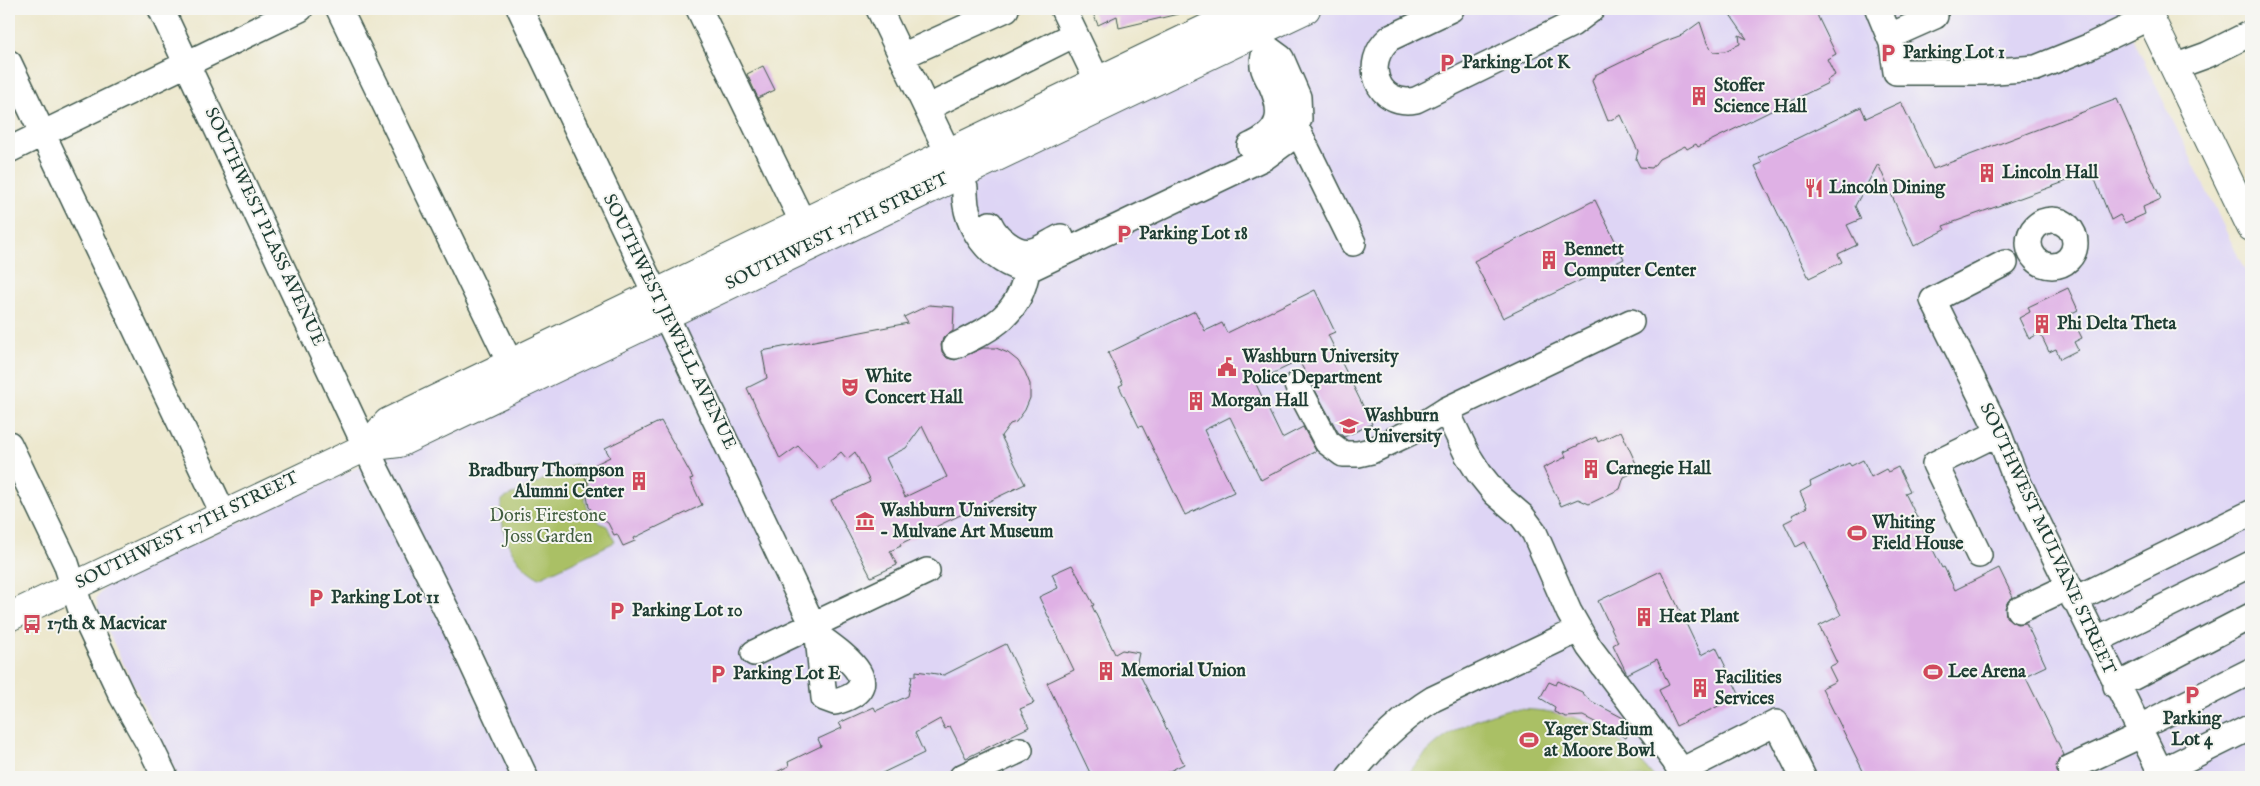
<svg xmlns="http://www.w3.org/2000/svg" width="2260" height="786" viewBox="0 0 2260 786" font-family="'IM FELL English',serif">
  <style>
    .built { fill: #ded5f5 }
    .green { fill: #aac065; stroke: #647e4c }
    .building { fill: #dfb1e5; fill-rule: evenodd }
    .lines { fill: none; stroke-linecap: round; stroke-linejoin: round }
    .minor-casing { stroke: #3e574b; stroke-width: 28 }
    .major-casing { stroke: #3e574b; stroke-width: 30 }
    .minor { stroke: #fff; stroke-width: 25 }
    .major { stroke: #fff; stroke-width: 28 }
    .labels { text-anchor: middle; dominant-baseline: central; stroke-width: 4; stroke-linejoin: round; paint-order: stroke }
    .poi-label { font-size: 18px; font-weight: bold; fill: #1f3d34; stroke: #f6f6f2; text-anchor: start }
    .street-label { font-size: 18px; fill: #1f3d34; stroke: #f6f6f2 }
    .park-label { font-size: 18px; fill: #425e40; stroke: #f6f6f2 }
  </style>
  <rect width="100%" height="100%" fill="#f6f6f2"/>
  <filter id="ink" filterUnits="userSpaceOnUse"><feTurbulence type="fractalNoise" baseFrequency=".02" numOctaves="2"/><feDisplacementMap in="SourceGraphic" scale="10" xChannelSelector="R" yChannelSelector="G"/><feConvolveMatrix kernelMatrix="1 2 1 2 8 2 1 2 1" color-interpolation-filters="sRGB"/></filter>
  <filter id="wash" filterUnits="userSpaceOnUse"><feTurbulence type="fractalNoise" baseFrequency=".0096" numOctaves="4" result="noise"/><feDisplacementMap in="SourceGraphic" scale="20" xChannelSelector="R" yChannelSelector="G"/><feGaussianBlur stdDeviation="1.12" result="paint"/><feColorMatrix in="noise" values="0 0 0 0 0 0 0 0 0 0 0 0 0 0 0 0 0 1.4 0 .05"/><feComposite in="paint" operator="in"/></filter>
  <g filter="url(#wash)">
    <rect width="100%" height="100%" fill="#ede8ce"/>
    <path class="built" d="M1317 9H2119L2251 283V777H178L99 613 96 598 107 584 348 472Z"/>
    <path class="green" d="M576 464 586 483 585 500 588 509 600 523 607 526 615 542 539 578C510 562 500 531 501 500Z
      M1509 709C1574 709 1613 726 1654 777H1406C1432 740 1466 720 1509 709Z"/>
    <g id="blocks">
      <path class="building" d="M1091 9H1177L1178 14 1119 28 1117 16 1098 25Z
        M1763 9H1817L1818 17 1836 54 1827 59 1835 75 1827 80 1828 83 1698 147 1696 144 1687 149 1685 146 1659 159 1652 168 1640 167 1636 159 1638 151 1621 115 1608 121 1592 81 1595 75 1663 42 1682 35 1700 22 1707 43 1713 52 1725 51 1740 44 1739 35 1747 39 1729 13Z
        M763 66 775 90 758 98 747 74Z
        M2117 99 2161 199 2143 207 2145 214 2125 223 2120 215 2111 220 2092 172 1943 226 1945 230 1914 246 1878 164 1855 206 1861 219 1847 225 1857 245 1838 254 1842 262 1809 278 1755 166 1762 163 1759 157 1861 107 1866 118 1901 102 1933 169Z
        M1595 200 1624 259 1503 318 1474 261Z
        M2068 288 2078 310 2070 314 2082 338 2074 342 2078 350 2060 359 2056 349 2049 352 2040 333 2029 339 2019 318 2030 312 2028 307Z
        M1315 290 1335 332 1328 335 1372 424 1344 437 1338 432 1299 361 1255 382 1282 438 1303 427 1316 451 1261 480 1230 417 1204 430 1234 492 1185 515 1142 426 1139 427 1119 386 1123 384 1108 353 1195 311 1205 331 1222 323 1227 333Z
        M929 305 954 307 953 331 943 338 941 345 942 352 947 358 955 360 983 348H996L1008 353 1018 361 1025 372 1030 384V398L1025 410 1016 422 1010 424 1001 436 1025 484 900 544 901 546 890 551 897 565 871 577 831 500 870 482 855 452 847 459 841 452 820 470 798 446 780 459 747 388 767 378 762 351 908 323 904 317ZM922 426 947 477 905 497 886 458 906 448Z
        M661 421 693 478 690 479 702 505 634 538 635 541 623 546 617 534 614 535 608 523 598 517 589 507 587 496 588 483 582 471 610 457 605 448Z
        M1621 431 1639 470 1624 477 1620 489 1589 504 1578 499 1561 506 1543 468 1566 457 1564 452 1596 437 1598 442Z
        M1863 460 1871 477 1886 469 1888 472 1898 467 1910 491 1905 493 1942 568 1944 567 1955 590 1999 568 2013 597 2008 601 2005 608 2006 617 2017 624 2026 623 2046 666 2025 676 2064 755 2059 759 2056 766 2060 777H1866L1822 688 1836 681 1829 667 1837 663 1819 626 1841 615 1805 542 1796 547 1784 523 1794 518 1792 515 1807 507 1800 492 1811 486 1810 482 1849 463 1851 466Z
        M1072 565 1094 605 1092 606 1115 654 1122 650 1139 653 1136 667 1184 764 1157 777H1092L1047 683 1074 670 1039 597 1058 588 1052 574Z
        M1661 571 1701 655 1716 647 1740 696 1676 726 1659 690 1669 685 1657 659 1627 674 1613 645 1618 642 1598 601Z
        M1006 644 1034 703 1020 709 1029 727 966 758 950 726 945 729 940 719 915 733 924 753 874 777H766L789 766 788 762 821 746 818 739 842 728 839 723 874 707 876 711 908 696 912 676H916V671L944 675Z
        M1558 681 1582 692 1589 700 1625 719 1631 727 1626 738 1583 716 1566 717 1554 712 1555 707 1540 698 1549 682 1556 685Z"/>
    </g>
  </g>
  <g filter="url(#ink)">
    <use href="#blocks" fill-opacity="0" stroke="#3e574b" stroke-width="1"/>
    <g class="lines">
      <g class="minor-casing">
        <path id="minor" d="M161 9 377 471 456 629 525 777
          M339 9 510 363
          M520 9 818 636 824 698 835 702C893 687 841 653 818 636
          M699 9 803 223
          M879 9 965 188C963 225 990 263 1027 270L1265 157 1287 141 1299 119 1298 97 1281 58 1266 47 1249 13
          M1063 9 1098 82
          M1451 9 1390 38C1361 62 1377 108 1416 100L1572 24 1592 9
          M1878 9 1892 43 1896 72H1983L2036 68 2088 47 2150 17
          M1890 36 1935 16 1933 9
          M902 56 1006 9
          M9 63 223 513
          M2174 67 2207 55 2251 33
          M927 108 1075 34
          M1295 125 1353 243
          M1250 146C1282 132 1284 113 1271 84 1268 79 1264 72 1263 66 1262 61 1265 52 1266 47
          M9 150 300 9
          M2029 243a23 23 0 1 1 46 0a23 23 0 1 1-46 0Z
          M990 224C996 237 1016 255 1032 251 1041 249 1052 241 1061 237
          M2005 263 1933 300 1996 427 2014 474 2163 777
          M955 346C992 328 1020 315 1027 270
          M1297 385 1327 442 1343 454H1358L1371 451 1411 432 1446 410 1631 322
          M1446 410 1467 454 1479 473 1495 493 1522 516 1534 532 1569 612 1589 647 1674 760 1684 777
          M9 444 66 563 80 607 122 696 149 744 165 777
          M1979 555 1935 464 1998 433
          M2074 600 2251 513
          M2019 610 2068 587
          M2095 641 2251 564
          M754 653 927 571
          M2116 686 2251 616
          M2138 728 2251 671
          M2070 768 2141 735
          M1681 771 1776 723 1803 777
          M2160 772 2251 727
          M962 777 1020 750
          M1349 777C1373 747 1400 719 1433 699L1578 630"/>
      </g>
      <g class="major-casing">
        <path id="major" d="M2146 9 2251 227
          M366 447 388 422 1247 9
          M9 617 366 447 399 443 1306 9"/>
      </g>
      <use href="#minor" class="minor"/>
      <use href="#major" class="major"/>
    </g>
  </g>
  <defs>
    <g id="parking-bare" transform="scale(1.5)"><path d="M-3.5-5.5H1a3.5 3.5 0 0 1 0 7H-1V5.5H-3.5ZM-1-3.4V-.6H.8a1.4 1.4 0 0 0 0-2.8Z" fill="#d1495b" stroke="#f6f6f2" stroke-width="2.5" paint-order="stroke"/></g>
    <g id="building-bare" transform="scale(1.5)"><path d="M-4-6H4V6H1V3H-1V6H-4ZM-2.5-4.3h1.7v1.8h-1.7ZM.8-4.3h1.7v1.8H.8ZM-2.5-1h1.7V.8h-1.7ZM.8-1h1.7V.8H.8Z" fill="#d1495b" stroke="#f6f6f2" stroke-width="2.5" paint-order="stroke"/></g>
    <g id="restaurant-bare" transform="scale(1.5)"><path d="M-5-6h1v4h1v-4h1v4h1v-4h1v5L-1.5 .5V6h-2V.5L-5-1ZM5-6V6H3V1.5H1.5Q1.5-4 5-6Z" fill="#d1495b" stroke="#f6f6f2" stroke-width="2.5" paint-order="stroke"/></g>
    <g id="civic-bare" transform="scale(1.5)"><path d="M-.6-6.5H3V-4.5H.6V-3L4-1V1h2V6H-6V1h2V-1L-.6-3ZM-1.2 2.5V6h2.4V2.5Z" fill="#d1495b" stroke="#f6f6f2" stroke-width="2.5" paint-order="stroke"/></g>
    <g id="theatre-bare" transform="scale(1.5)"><path d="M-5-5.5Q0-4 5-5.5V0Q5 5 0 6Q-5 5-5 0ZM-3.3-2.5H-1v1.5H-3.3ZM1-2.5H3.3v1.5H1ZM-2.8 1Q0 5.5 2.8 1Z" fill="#d1495b" stroke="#f6f6f2" stroke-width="2.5" paint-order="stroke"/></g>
    <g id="university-bare" transform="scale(1.5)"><path d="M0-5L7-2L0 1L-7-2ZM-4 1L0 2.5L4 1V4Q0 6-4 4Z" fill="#d1495b" stroke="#f6f6f2" stroke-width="2.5" paint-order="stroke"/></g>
    <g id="museum-bare" transform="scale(1.5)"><path d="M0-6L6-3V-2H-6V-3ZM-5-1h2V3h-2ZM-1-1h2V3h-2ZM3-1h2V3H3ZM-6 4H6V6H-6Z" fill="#d1495b" stroke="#f6f6f2" stroke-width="2.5" paint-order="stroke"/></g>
    <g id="stadium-bare" transform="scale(1.5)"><path d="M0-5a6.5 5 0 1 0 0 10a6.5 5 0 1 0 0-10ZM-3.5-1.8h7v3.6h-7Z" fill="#d1495b" stroke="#f6f6f2" stroke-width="2.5" paint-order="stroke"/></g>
    <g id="bus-bare" transform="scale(1.5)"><path d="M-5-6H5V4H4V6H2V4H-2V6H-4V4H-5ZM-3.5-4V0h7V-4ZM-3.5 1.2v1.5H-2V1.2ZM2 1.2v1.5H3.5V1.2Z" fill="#d1495b" stroke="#f6f6f2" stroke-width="2.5" paint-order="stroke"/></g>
  </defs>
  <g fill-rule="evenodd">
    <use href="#parking-bare" x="1888" y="53"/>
    <use href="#parking-bare" x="1447" y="63"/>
    <use href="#building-bare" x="1699" y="96"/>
    <use href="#building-bare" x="1987" y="173"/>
    <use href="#restaurant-bare" x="1814" y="188"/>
    <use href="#parking-bare" x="1124" y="234"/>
    <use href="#building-bare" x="1549" y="260"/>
    <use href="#building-bare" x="2042" y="324"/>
    <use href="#civic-bare" x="1227" y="367"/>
    <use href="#theatre-bare" x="850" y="387"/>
    <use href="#building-bare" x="1196" y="401"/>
    <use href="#university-bare" x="1349" y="426"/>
    <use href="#building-bare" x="1591" y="469"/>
    <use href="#building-bare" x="639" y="481"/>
    <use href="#museum-bare" x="865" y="521"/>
    <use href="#stadium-bare" x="1857" y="533"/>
    <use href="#parking-bare" x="316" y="598"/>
    <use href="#parking-bare" x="617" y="611"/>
    <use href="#building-bare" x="1644" y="617"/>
    <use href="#bus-bare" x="32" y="624"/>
    <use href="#building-bare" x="1106" y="671"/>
    <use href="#stadium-bare" x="1933" y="672"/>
    <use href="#parking-bare" x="718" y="674"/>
    <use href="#building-bare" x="1700" y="688"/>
    <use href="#parking-bare" x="2192" y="695"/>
    <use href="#stadium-bare" x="1529" y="740"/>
  </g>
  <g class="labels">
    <g class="poi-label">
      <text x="1903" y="53">Parking Lot 1</text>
      <text x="1462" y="63">Parking Lot K</text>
      <text x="1714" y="86">Stoffer<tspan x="1714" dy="21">Science Hall</tspan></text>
      <text x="2002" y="173">Lincoln Hall</text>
      <text x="1829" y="188">Lincoln Dining</text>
      <text x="1139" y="234">Parking Lot 18</text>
      <text x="1564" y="250">Bennett<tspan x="1564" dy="21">Computer Center</tspan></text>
      <text x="2057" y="324">Phi Delta Theta</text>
      <text x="1242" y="357">Washburn University<tspan x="1242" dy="21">Police Department</tspan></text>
      <text x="865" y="377">White<tspan x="865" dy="21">Concert Hall</tspan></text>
      <text x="1211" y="401">Morgan Hall</text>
      <text x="1364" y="416">Washburn<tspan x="1364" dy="21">University</tspan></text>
      <text x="1606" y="469">Carnegie Hall</text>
      <text x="624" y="471" text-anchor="end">Bradbury Thompson<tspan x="624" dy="21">Alumni Center</tspan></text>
      <text x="880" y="511">Washburn University<tspan x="880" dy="21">- Mulvane Art Museum</tspan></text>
      <text x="1872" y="523">Whiting<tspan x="1872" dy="21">Field House</tspan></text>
      <text x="331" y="598">Parking Lot 11</text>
      <text x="632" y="611">Parking Lot 10</text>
      <text x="1659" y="617">Heat Plant</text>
      <text x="47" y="624">17th &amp; Macvicar</text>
      <text x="1121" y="671">Memorial Union</text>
      <text x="1948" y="672">Lee Arena</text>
      <text x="733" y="674">Parking Lot E</text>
      <text x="1715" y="678">Facilities<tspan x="1715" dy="21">Services</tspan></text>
      <text x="2192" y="719" text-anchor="middle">Parking<tspan x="2192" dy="21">Lot 4</tspan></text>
      <text x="1544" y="730">Yager Stadium<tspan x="1544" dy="21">at Moore Bowl</tspan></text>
    </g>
    <g class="street-label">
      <text transform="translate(264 227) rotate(65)">SOUTHWEST PLASS AVENUE</text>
      <text transform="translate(837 232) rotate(-26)">SOUTHWEST 17TH STREET</text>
      <text transform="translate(669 322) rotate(64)">SOUTHWEST JEWELL AVENUE</text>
      <text transform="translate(187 531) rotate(-26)">SOUTHWEST 17TH STREET</text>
      <text transform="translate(2047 539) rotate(65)">SOUTHWEST MULVANE STREET</text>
    </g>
    <g class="park-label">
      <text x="548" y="516">Doris Firestone<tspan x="548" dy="21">Joss Garden</tspan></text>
    </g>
  </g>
  <rect width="2260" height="786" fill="none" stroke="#f6f6f2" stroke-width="30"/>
</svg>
